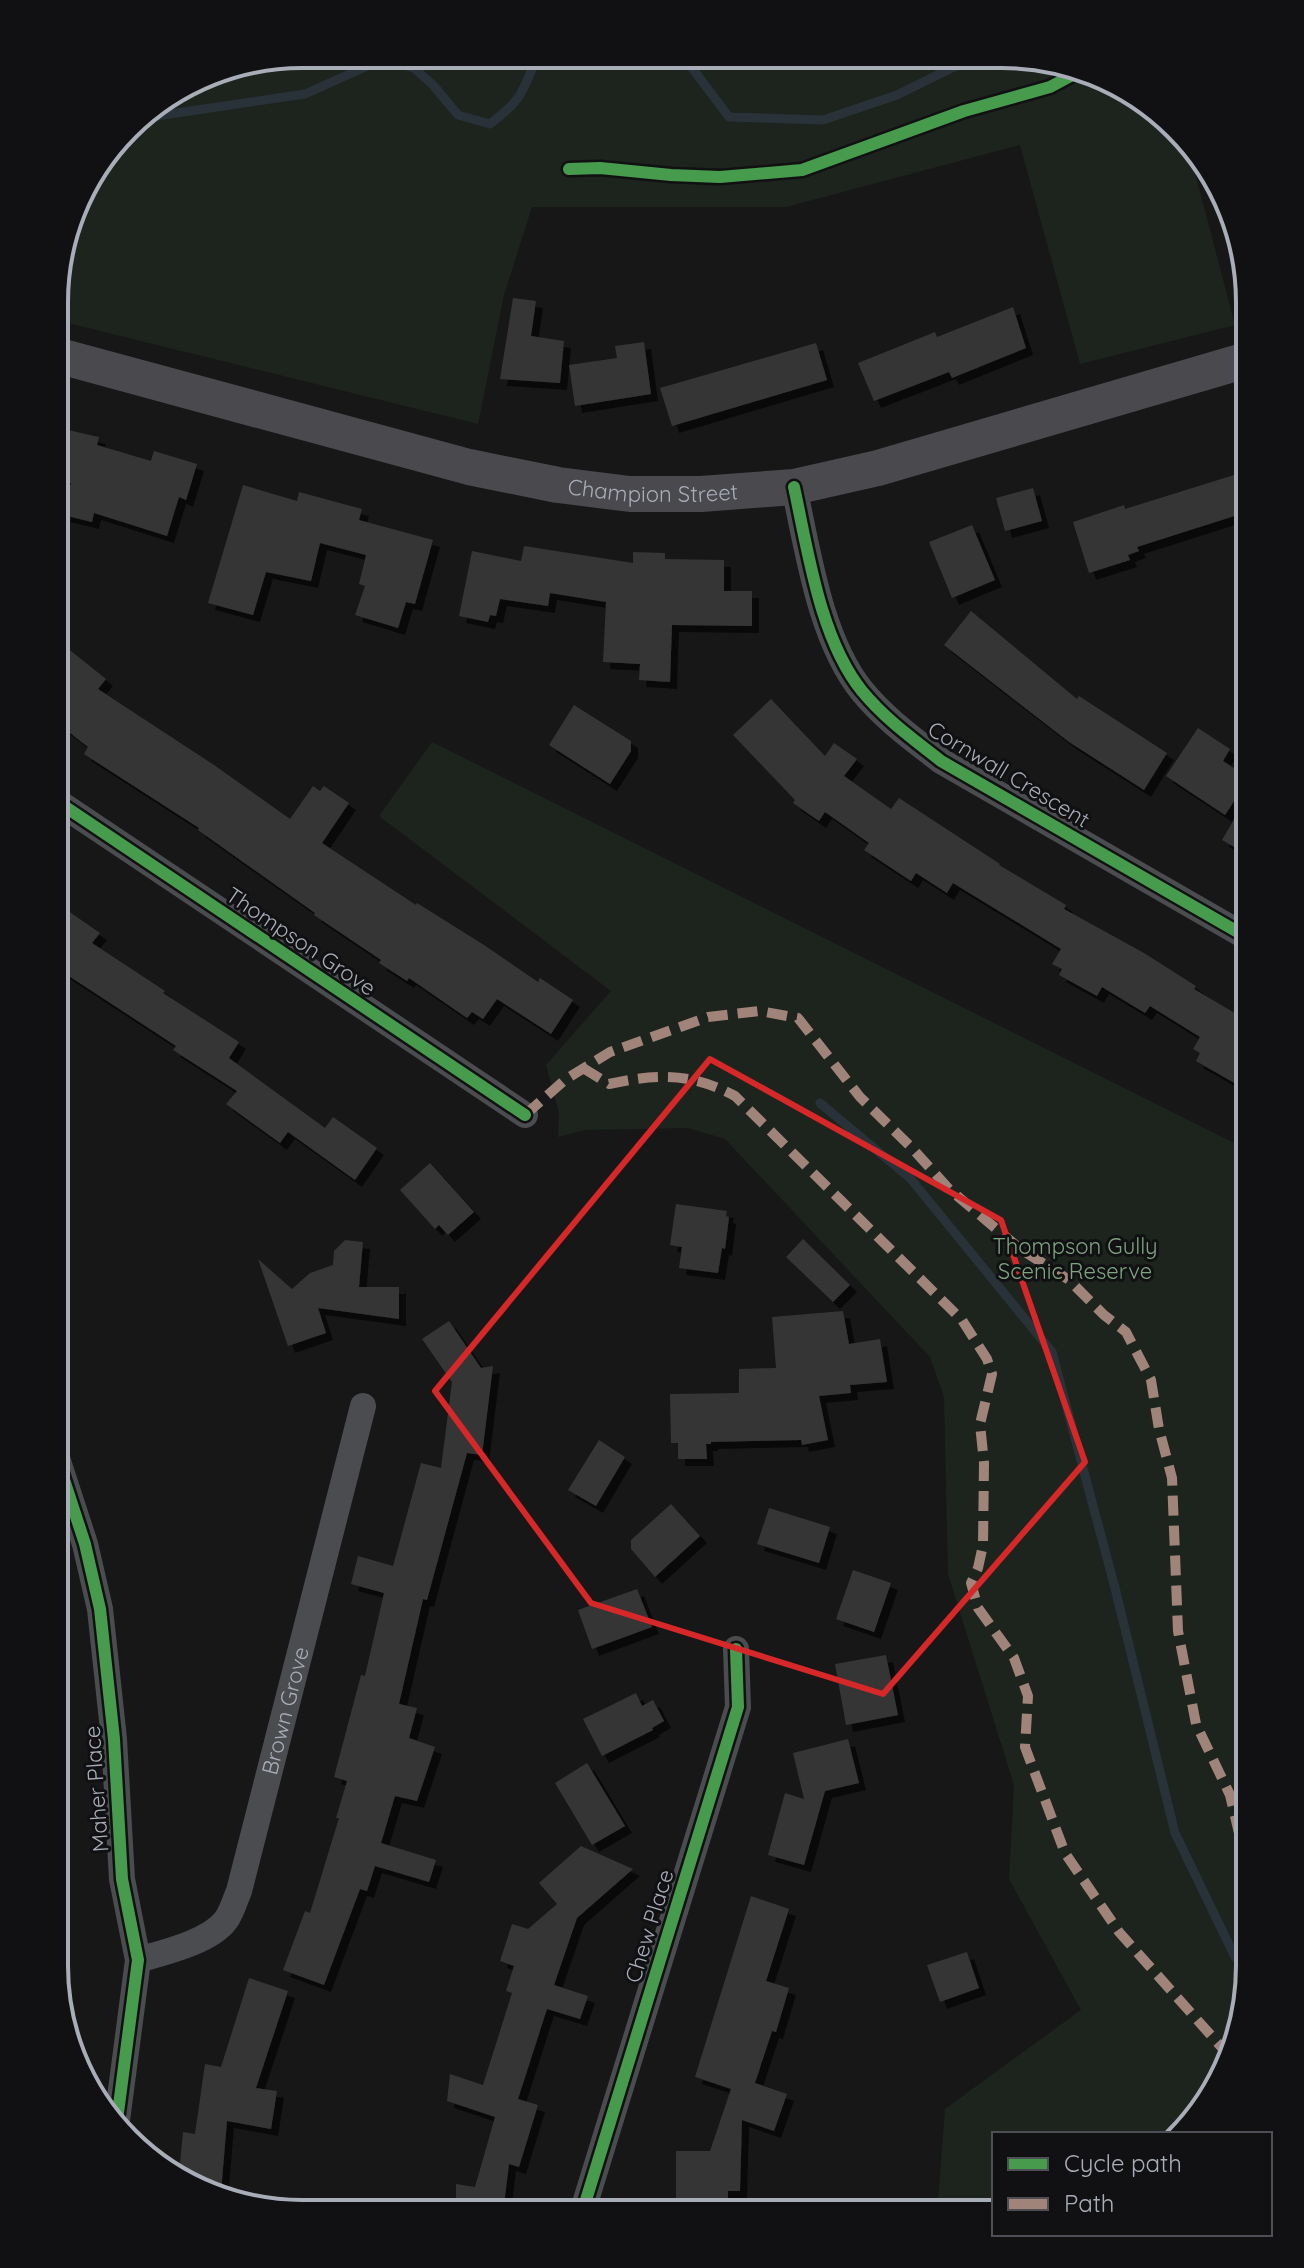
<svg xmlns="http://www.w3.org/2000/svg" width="1304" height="2268" viewBox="0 0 1304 2268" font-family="Quicksand,sans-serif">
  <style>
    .green { fill: #1d241e }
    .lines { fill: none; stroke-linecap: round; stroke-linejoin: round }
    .stream { stroke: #2a3239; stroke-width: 9 }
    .building { fill: #353536; filter: url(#shadow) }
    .street { stroke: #4b4c50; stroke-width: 26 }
    .secondary { stroke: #4a4a4e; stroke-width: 36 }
    .quiet { stroke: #a18479; stroke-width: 10; stroke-dasharray: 20 10; stroke-linecap: butt }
    .cycleway-casing { stroke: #111113; stroke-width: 17 }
    .cycleway { stroke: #469c4c; stroke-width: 12 }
    .marked { fill: none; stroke: #d62828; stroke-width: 6; stroke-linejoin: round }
    .labels { text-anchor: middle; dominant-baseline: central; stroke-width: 6; stroke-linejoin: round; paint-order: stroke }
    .street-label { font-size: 22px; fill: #a8adb8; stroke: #111113 }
    .park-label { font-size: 22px; fill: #7fa381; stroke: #111113 }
    .rim { fill: none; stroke: #a8adb8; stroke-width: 4 }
  </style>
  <defs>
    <filter id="shadow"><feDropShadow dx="7" dy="7" stdDeviation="0" flood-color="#0009"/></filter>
  </defs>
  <rect width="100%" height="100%" fill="#171717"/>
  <path class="green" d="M302 54 1050 59 1165 115 1189 150 1235 325 1080 364 1020 145 786 207H532L504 295 478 424 56 320V270L80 192 138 116 207 73Z
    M432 742 1250 1151 1249 1983 1231 2061 1199 2117 1182 2134H994V2214H937L945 2109 1081 2010 1009 1879 1014 1785 948 1574 944 1397 930 1357 725 1139 688 1128 585 1130 558 1137 559 1113 546 1065 611 991 379 816Z"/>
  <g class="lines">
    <path class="stream" d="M677 56 689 64 729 117 823 120 897 95 972 58
      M136 119 305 94 383 59 414 68 433 85 458 115 490 124C502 114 515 105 522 91 529 79 531 67 540 55
      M820 1103 910 1178 1052 1352 1115 1588 1175 1833 1235 1957 1249 1972"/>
  </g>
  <path class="building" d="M513 298 536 301 531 336 564 341 560 383 500 379Z
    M1013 307 1026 348 952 378 949 372 874 401 858 363 935 332 937 337Z
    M644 342 651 394 575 406 569 365 617 358 615 346Z
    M816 343 827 380 672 426 660 388Z
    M59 428 99 437 97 445 151 461 154 451 197 464 186 500 179 497 167 536 94 513 92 522 63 515 71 483 56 480V442Z
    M1250 470V511L1137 547 1139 551 1128 555 1130 560 1089 573 1073 522 1124 505 1125 509Z
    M243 485 297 501 299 492 362 509 359 520 433 540 415 604 406 602 398 628 355 615 365 586 359 584 366 555 320 543 311 581 266 572 253 615 208 603Z
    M1033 488 1042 521 1005 531 996 498Z
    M972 525 995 580 952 598 929 542Z
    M524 546 633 563V552L665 553V559L724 560V591H752V626L672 625 670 682 639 680 640 664 603 662 606 602 550 593 548 606 500 599 496 616 490 615 488 622 459 616 472 551 521 561Z
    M971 611 1077 699 1079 696 1167 753 1144 790 1069 742 944 645Z
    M56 639 106 679 98 689 214 765 290 819 313 786 320 791 324 786 349 803 322 843 416 905 417 903 484 945 538 982 540 978 573 1000 551 1034 497 999 483 1019 472 1012 467 1018 409 978 407 981 379 963 381 960 314 915 315 913 198 830 199 828 84 754 88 747 56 722Z
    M771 699 825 756 834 743 857 759 844 776 891 809 899 798 1000 864 999 865 1066 905 1064 909 1144 953 1196 986 1194 989 1250 1022V1092L1196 1061 1200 1053 1193 1049 1200 1037 1150 1006 1145 1013 1102 987 1097 996 1059 975 1062 969 1052 964 1061 949 953 883 947 893 916 873 911 881 864 850 869 843 825 812 819 821 793 803 795 800 733 735Z
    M574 705 631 741V751L610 784 549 745Z
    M1198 728 1230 749 1223 761 1249 778 1225 815 1166 776Z
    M1250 792V856L1222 840Z
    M55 902 100 933 92 943 165 991 163 993 239 1042 229 1058 325 1128 333 1117 377 1148 355 1180 288 1132 280 1143 226 1104 237 1091 173 1050 176 1046 55 967Z
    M430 1163 474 1212 448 1235 439 1225 435 1229 400 1190Z
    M676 1204 727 1211 726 1216 729 1217 725 1249 722 1248 718 1273 679 1268 682 1247 670 1245Z
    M803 1239 850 1285 833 1302 786 1257Z
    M345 1240 363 1242 359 1287H399V1319L318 1308 326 1333 288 1346 258 1259 292 1289 310 1273 333 1265 334 1251Z
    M843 1311 849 1344 880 1339 887 1382 850 1385 851 1393 819 1396 828 1440 802 1445 801 1440 711 1442V1444H706L707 1459H678V1443H671L670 1394 739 1393V1369L776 1368 772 1317Z
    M449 1321 481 1368 493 1366 482 1455 467 1453 427 1600 423 1599 399 1704 417 1708 409 1738 435 1747 417 1801 395 1796 381 1843 436 1860 429 1882 375 1866 367 1891 360 1889 324 1985 283 1970 305 1911 310 1913 339 1818H336L347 1781 334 1777 361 1675 365 1676 384 1593 351 1584 358 1556 393 1566 421 1463 441 1468 452 1382 422 1339Z
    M599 1440 625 1457 596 1506 568 1490Z
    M671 1504 700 1536 655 1577 631 1549V1540Z
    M769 1508 830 1527 819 1563 757 1544Z
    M853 1570 891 1583 874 1632 836 1619Z
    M637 1589 652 1627 592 1649 578 1610Z
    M886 1655 898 1715 846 1725 835 1664Z
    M636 1693 642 1706 653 1700 664 1721 652 1728 653 1730 602 1756 583 1719Z
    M848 1739 859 1783 825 1791 804 1865 768 1855 785 1793 804 1799 793 1753Z
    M587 1763 625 1826 592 1845 555 1783Z
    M581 1846 633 1869 577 1918 554 1985 588 1996 580 2019 547 2009 518 2099 538 2105 519 2167 509 2164 503 2213 456 2212V2184L475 2187 495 2117 447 2101 450 2074 483 2085 512 1993 506 1991 514 1966 500 1961 512 1924 528 1929 557 1904 539 1883Z
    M751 1896 789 1909 766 1981 789 1988 776 2032 772 2031 755 2083 787 2094 774 2131 742 2120 740 2191H728V2213H676V2151H710L731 2089 695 2077Z
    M967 1952 979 1988 940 2002 927 1965Z
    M249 1978 288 1991 256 2088 277 2091 271 2129 227 2121 221 2192 179 2174 183 2132 195 2134 205 2064 221 2067Z"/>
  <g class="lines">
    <g class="street">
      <path d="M794 487C808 551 820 639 862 691 885 719 913 739 941 761L1250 939"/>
      <path d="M55 800 525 1115"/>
      <path d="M55 1452 85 1544 100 1609 114 1739 122 1879 138 1960 116 2128"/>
      <path id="s1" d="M138 1960C162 1953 210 1942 226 1920 232 1912 235 1900 239 1891L363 1406"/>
      <path d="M582 2213 738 1707 736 1649"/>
    </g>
    <path class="secondary" id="s2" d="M56 355 469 467 558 485 630 494H701L794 487 878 468 1250 359"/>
    <path class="quiet" d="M76 221 85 193 84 186
      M583 1068 609 1084C656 1074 690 1072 735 1096L962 1320 987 1359 992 1374 980 1424 984 1463 983 1545 978 1568 971 1583 978 1608 1014 1658 1028 1696 1025 1747 1065 1853 1119 1932 1232 2059
      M525 1115 566 1079 610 1052 708 1017 760 1011 798 1018 860 1097 911 1147 949 1189 1019 1248 1069 1280 1104 1315 1126 1332 1151 1380 1159 1429 1172 1478 1178 1631 1196 1724 1230 1795 1239 1833 1249 1856"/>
    <g class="cycleway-casing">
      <path id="cycleway" d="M569 169 600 168 671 175 720 177 802 170 964 111 1050 87 1078 72
        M794 487C808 551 820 639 862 691 885 719 913 739 941 761L1250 939
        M55 800 525 1115
        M55 1452 85 1544 100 1609 114 1739 122 1879 138 1960 116 2128
        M582 2213 738 1707 736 1649"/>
    </g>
    <use href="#cycleway" class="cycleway"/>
  </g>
  <path class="marked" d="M710 1059 1001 1220 1085 1462 883 1694 591 1603 435 1391Z"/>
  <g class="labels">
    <g class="street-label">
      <text stroke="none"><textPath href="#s2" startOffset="614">Champion Street</textPath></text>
      <text transform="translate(1009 774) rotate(31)">Cornwall Crescent</text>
      <text transform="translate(301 941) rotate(34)">Thompson Grove</text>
      <text stroke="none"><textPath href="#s1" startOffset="316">Brown Grove</textPath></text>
      <text transform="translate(96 1789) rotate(-94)">Maher Place</text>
      <text transform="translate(649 1926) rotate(-73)">Chew Place</text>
    </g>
    <g class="park-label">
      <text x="1075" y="1246">Thompson Gully<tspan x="1075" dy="25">Scenic Reserve</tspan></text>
    </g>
  </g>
  <path d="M0 0H1304V2268H0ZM302 68H1002A234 234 0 0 1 1236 302V1966A234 234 0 0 1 1002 2200H302A234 234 0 0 1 68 1966V302A234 234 0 0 1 302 68Z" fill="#111113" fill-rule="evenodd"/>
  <path class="rim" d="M302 68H1002A234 234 0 0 1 1236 302V1966A234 234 0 0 1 1002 2200H302A234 234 0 0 1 68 1966V302A234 234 0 0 1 302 68Z"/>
  <rect x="992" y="2132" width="280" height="104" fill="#111113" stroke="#4d4f55" stroke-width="2"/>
  <rect x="1008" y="2158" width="40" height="12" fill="#469c4c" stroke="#4d4f55" stroke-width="2"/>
  <text x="1064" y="2172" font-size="24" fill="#a8adb8">Cycle path</text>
  <rect x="1008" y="2198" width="40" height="12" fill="#a18479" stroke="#4d4f55" stroke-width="2"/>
  <text x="1064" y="2212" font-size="24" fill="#a8adb8">Path</text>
</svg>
